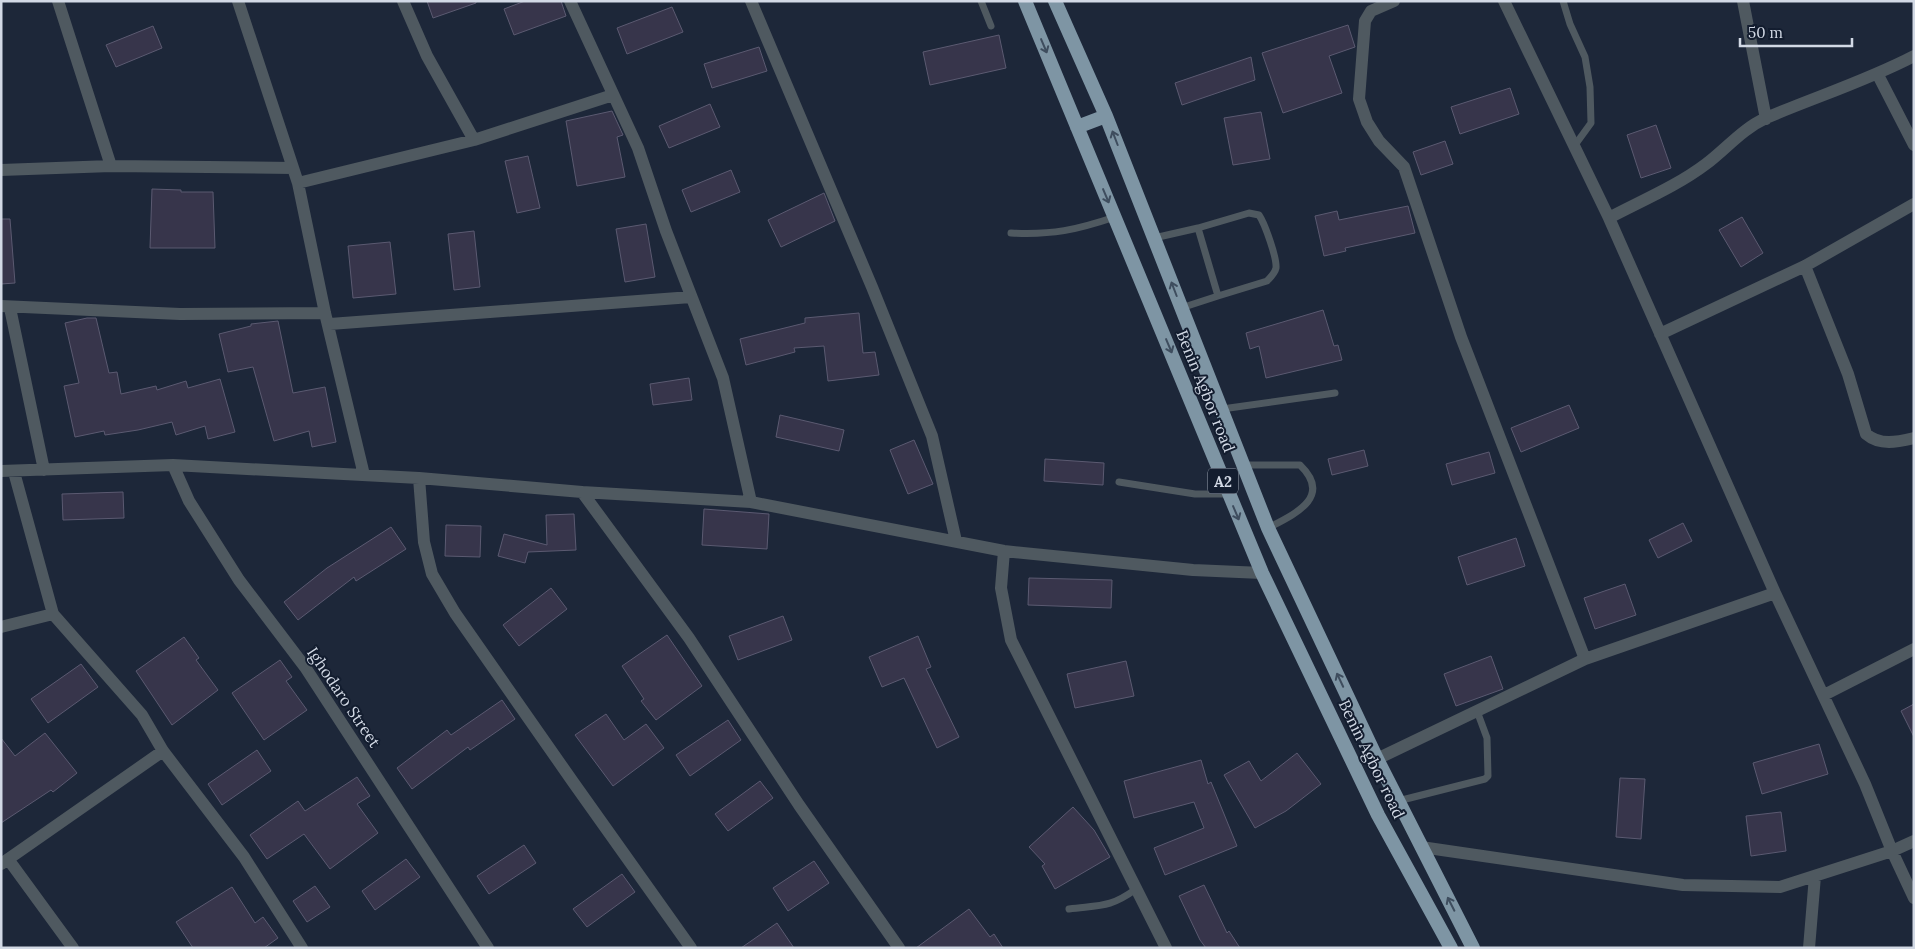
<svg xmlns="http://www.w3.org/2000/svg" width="1915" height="949" viewBox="0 0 1915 949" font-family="Lora,serif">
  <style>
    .building { fill: #37354b; stroke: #5b5a71 }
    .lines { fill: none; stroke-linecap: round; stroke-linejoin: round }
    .service { stroke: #4f5960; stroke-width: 7 }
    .minor { stroke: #4f5960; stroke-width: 12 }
    .trunk { stroke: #7e95a4; stroke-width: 14 }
    .oneway { stroke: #3e4d5e }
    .labels { text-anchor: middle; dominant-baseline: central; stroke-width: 4; stroke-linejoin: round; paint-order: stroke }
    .shield { fill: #131d2f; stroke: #99a1ae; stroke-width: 1 }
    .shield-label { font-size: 15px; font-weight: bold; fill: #d2d9e5 }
    .street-label { font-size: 16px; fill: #d2d9e5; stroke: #131d2f }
  </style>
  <rect width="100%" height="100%" fill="#1d2739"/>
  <path class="building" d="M427 1H476V3L433 18Z
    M525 1H561L566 16 514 35 504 9Z
    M672 7 683 32 627 54 617 28Z
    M1348 25 1355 47 1329 56 1342 93 1283 113 1262 53Z
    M153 26 162 48 116 67 106 45Z
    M999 35 1006 68 930 85 923 52Z
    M759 47 767 71 712 88 704 64Z
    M1251 57 1255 80 1182 105 1175 83Z
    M1510 88 1519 114 1460 134 1451 107Z
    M710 104 720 127 669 148 659 126Z
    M612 111 623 135 617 137 625 177 577 186 566 121Z
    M1261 112 1270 159 1233 165 1224 118Z
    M1656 125 1671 168 1641 178 1627 135Z
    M1445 141 1453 164 1421 175 1413 152Z
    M528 156 540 208 517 213 505 161Z
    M731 170 740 192 691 212 682 190Z
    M152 189 181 190V192H213L215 248H150Z
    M824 193 835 221 781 247 768 220Z
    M1408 206 1415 233 1345 248 1346 251 1324 256 1315 216 1337 211 1339 220Z
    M1742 217 1763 253 1741 267 1719 230Z
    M1 219H10L15 283 1 284Z
    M646 224 655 277 625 282 616 229Z
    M474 231 480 287 454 290 448 234Z
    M390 242 396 294 353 298 348 246Z
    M1323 310 1334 346 1338 345 1342 360 1266 378 1259 346 1250 349 1246 333Z
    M859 313 863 353 875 352 879 375 828 381 824 346 794 348 795 352 746 365 740 339 805 323V318Z
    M87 318H96L109 373 117 372 121 394 156 386 157 390 186 381 188 388 220 379 235 432 208 439 205 426 176 435 172 422 138 430 105 435 104 431 75 437 64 386 79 383 65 323Z
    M278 321 293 393 325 387 336 442 312 447 309 431 274 441 253 367 228 372 219 334 251 326V324Z
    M689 378 692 400 653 405 650 384Z
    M1569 405 1579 428 1521 452 1511 428Z
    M780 415 844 430 839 451 776 437Z
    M914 440 933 484 908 494 890 450Z
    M1364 450 1368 466 1332 475 1328 459Z
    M1489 452 1495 473 1452 485 1446 464Z
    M1045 459 1104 463 1103 485 1044 481Z
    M123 492 124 518 63 520 62 494Z
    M704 509 769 514 767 549 702 545Z
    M574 514 576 550 528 552 525 563 498 556 504 534 547 545 546 515Z
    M1683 523 1692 541 1658 558 1649 540Z
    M446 525 481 526 480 557 445 556Z
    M391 527 406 549 356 581 354 577 298 620 284 602 327 568Z
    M1516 538 1525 566 1467 585 1458 557Z
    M1029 578 1112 580 1111 608 1028 605Z
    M1625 584 1636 615 1595 629 1584 598Z
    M551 588 567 609 519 646 503 625Z
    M783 616 792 640 738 660 729 636Z
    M667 635 702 686 656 720 641 701 644 699 622 666Z
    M918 636 931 667 926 669 959 737 937 748 904 678 882 687 869 657Z
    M184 637 199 658 196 660 218 690 172 725 136 671Z
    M1491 656 1503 689 1456 706 1444 674Z
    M280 660 292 677 286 681 307 710 264 740 232 693Z
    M1126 661 1134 696 1075 708 1067 674Z
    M81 664 98 687 48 723 31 699Z
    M502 700 515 719 470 750 468 747 412 789 397 768 447 730 451 735Z
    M1914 704V737L1901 711Z
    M606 714 624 740 646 724 664 748 613 786 575 735Z
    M728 720 741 740 690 776 676 755Z
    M45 733 77 773 53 792 51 790 1 823V738L15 756Z
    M1819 744 1828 774 1762 794 1753 763Z
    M257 750 271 771 222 805 208 784Z
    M1297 753 1321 784 1286 811 1255 828 1224 775 1249 761 1261 781Z
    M1201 760 1208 784 1211 782 1237 846 1165 875 1154 848 1204 828 1194 802 1134 818 1124 781Z
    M357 777 370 796 357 804 378 833 330 869 304 834 267 859 250 835 298 801 305 811Z
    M1620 778 1645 779 1641 839 1616 837Z
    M760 781 773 798 728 831 715 814Z
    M1073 807 1094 830 1110 857 1055 889 1042 866 1045 864 1029 847Z
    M1781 812 1786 851 1751 856 1746 816Z
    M524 845 536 863 489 894 477 876Z
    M406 859 420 877 375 910 362 891Z
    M814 861 829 883 788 911 773 888Z
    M622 874 635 892 587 927 573 909Z
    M1204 885 1227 933 1229 931 1240 948H1206L1200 940 1179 896Z
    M315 886 330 907 307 922 293 901Z
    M232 887 255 923 263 917 278 938 264 948H193L176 922Z
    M969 909 990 937 994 934 1003 948H916Z
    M777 923 794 948H741Z"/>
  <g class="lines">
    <path class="service" d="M981 1 991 26
      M1563 1 1570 24 1585 57 1590 87 1591 123 1575 145
      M1198 228 1249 213 1259 215C1265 224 1277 258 1276 268 1275 273 1270 278 1267 281L1218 296
      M1011 233C1053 235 1076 230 1115 217
      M1154 238 1198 228 1218 296 1181 308
      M1222 409 1335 393
      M1244 465H1300C1333 497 1295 514 1268 528
      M1119 482 1195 494H1228
      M1398 801 1485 779 1488 776 1487 738 1477 711
      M1069 909C1100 905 1110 908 1136 889"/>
    <path class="minor" d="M58 1 111 166
      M238 1 298 183 325 313 364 475
      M403 1 427 56 474 140
      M570 1 638 148 666 231 723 378 751 502
      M751 1 872 287 932 436 956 541
      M1394 1 1371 11 1365 21 1359 99 1367 122 1379 141 1404 167 1461 337 1585 659
      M1504 1 1609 218 1775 593 1865 784 1892 851 1914 898
      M1743 1 1766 119
      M1878 75 1914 145
      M1 170 111 166 293 168
      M298 183 474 140 613 95
      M1609 218C1641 201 1677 186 1706 164 1726 149 1742 129 1766 118 1815 97 1866 81 1914 56
      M1805 266 1848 374 1866 434C1880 446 1897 442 1914 438
      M1 306 180 314 325 313
      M10 308 44 470
      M330 324 691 297
      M1660 334 1805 266 1914 204
      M173 465 189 501 239 580 305 667 488 948
      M1 471 173 465 419 478 582 492 751 502 1004 551 1193 570 1262 573
      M14 472 53 614 142 715 163 751 244 857 302 948
      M419 478 424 542 432 574 455 613 573 782 691 948
      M582 492 689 638 799 805 899 948
      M1004 551 1001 588 1011 640 1166 948
      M1 627 53 614
      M1824 695 1914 649
      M1377 759 1585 659 1775 593
      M1421 847 1683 885 1780 887 1892 851 1914 841
      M8 859 73 948
      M1 864 163 751
      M1809 948 1815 876"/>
    <path class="trunk" d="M1025 1 1262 573 1378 815 1451 948
      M1055 1 1106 116 1268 528 1377 759 1473 948
      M1077 127 1106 116"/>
  </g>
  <defs><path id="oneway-shaft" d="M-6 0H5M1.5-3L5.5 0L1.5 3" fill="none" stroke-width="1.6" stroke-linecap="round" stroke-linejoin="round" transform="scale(1.25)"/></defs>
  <g class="oneway">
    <use href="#oneway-shaft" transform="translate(1044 46) rotate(67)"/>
    <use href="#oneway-shaft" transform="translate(1115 138) rotate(-111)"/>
    <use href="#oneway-shaft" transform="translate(1106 196) rotate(67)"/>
    <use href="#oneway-shaft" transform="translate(1174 289) rotate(-111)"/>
    <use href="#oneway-shaft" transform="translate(1169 346) rotate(67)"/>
    <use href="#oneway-shaft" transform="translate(1236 513) rotate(67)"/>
    <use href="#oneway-shaft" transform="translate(1340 680) rotate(-115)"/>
    <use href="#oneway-shaft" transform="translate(1451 904) rotate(-117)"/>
  </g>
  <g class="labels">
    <rect class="shield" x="1208" y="468.5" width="30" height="25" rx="4"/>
    <g class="shield-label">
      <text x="1223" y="481">A2</text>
    </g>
    <g class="street-label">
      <text transform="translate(1206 391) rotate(68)">Benin Agbor road</text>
      <text transform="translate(344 697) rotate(56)">Ighodaro Street</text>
      <text transform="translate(1372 759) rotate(64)">Benin Agbor road</text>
    </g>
  </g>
  <rect width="1915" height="949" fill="none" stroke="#d2d9e5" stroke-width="5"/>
  <path d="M1740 38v8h112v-8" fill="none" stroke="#d2d9e5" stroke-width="2.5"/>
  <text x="1748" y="38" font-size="15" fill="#d2d9e5" stroke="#131d2f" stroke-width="4" paint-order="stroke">50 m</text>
</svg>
